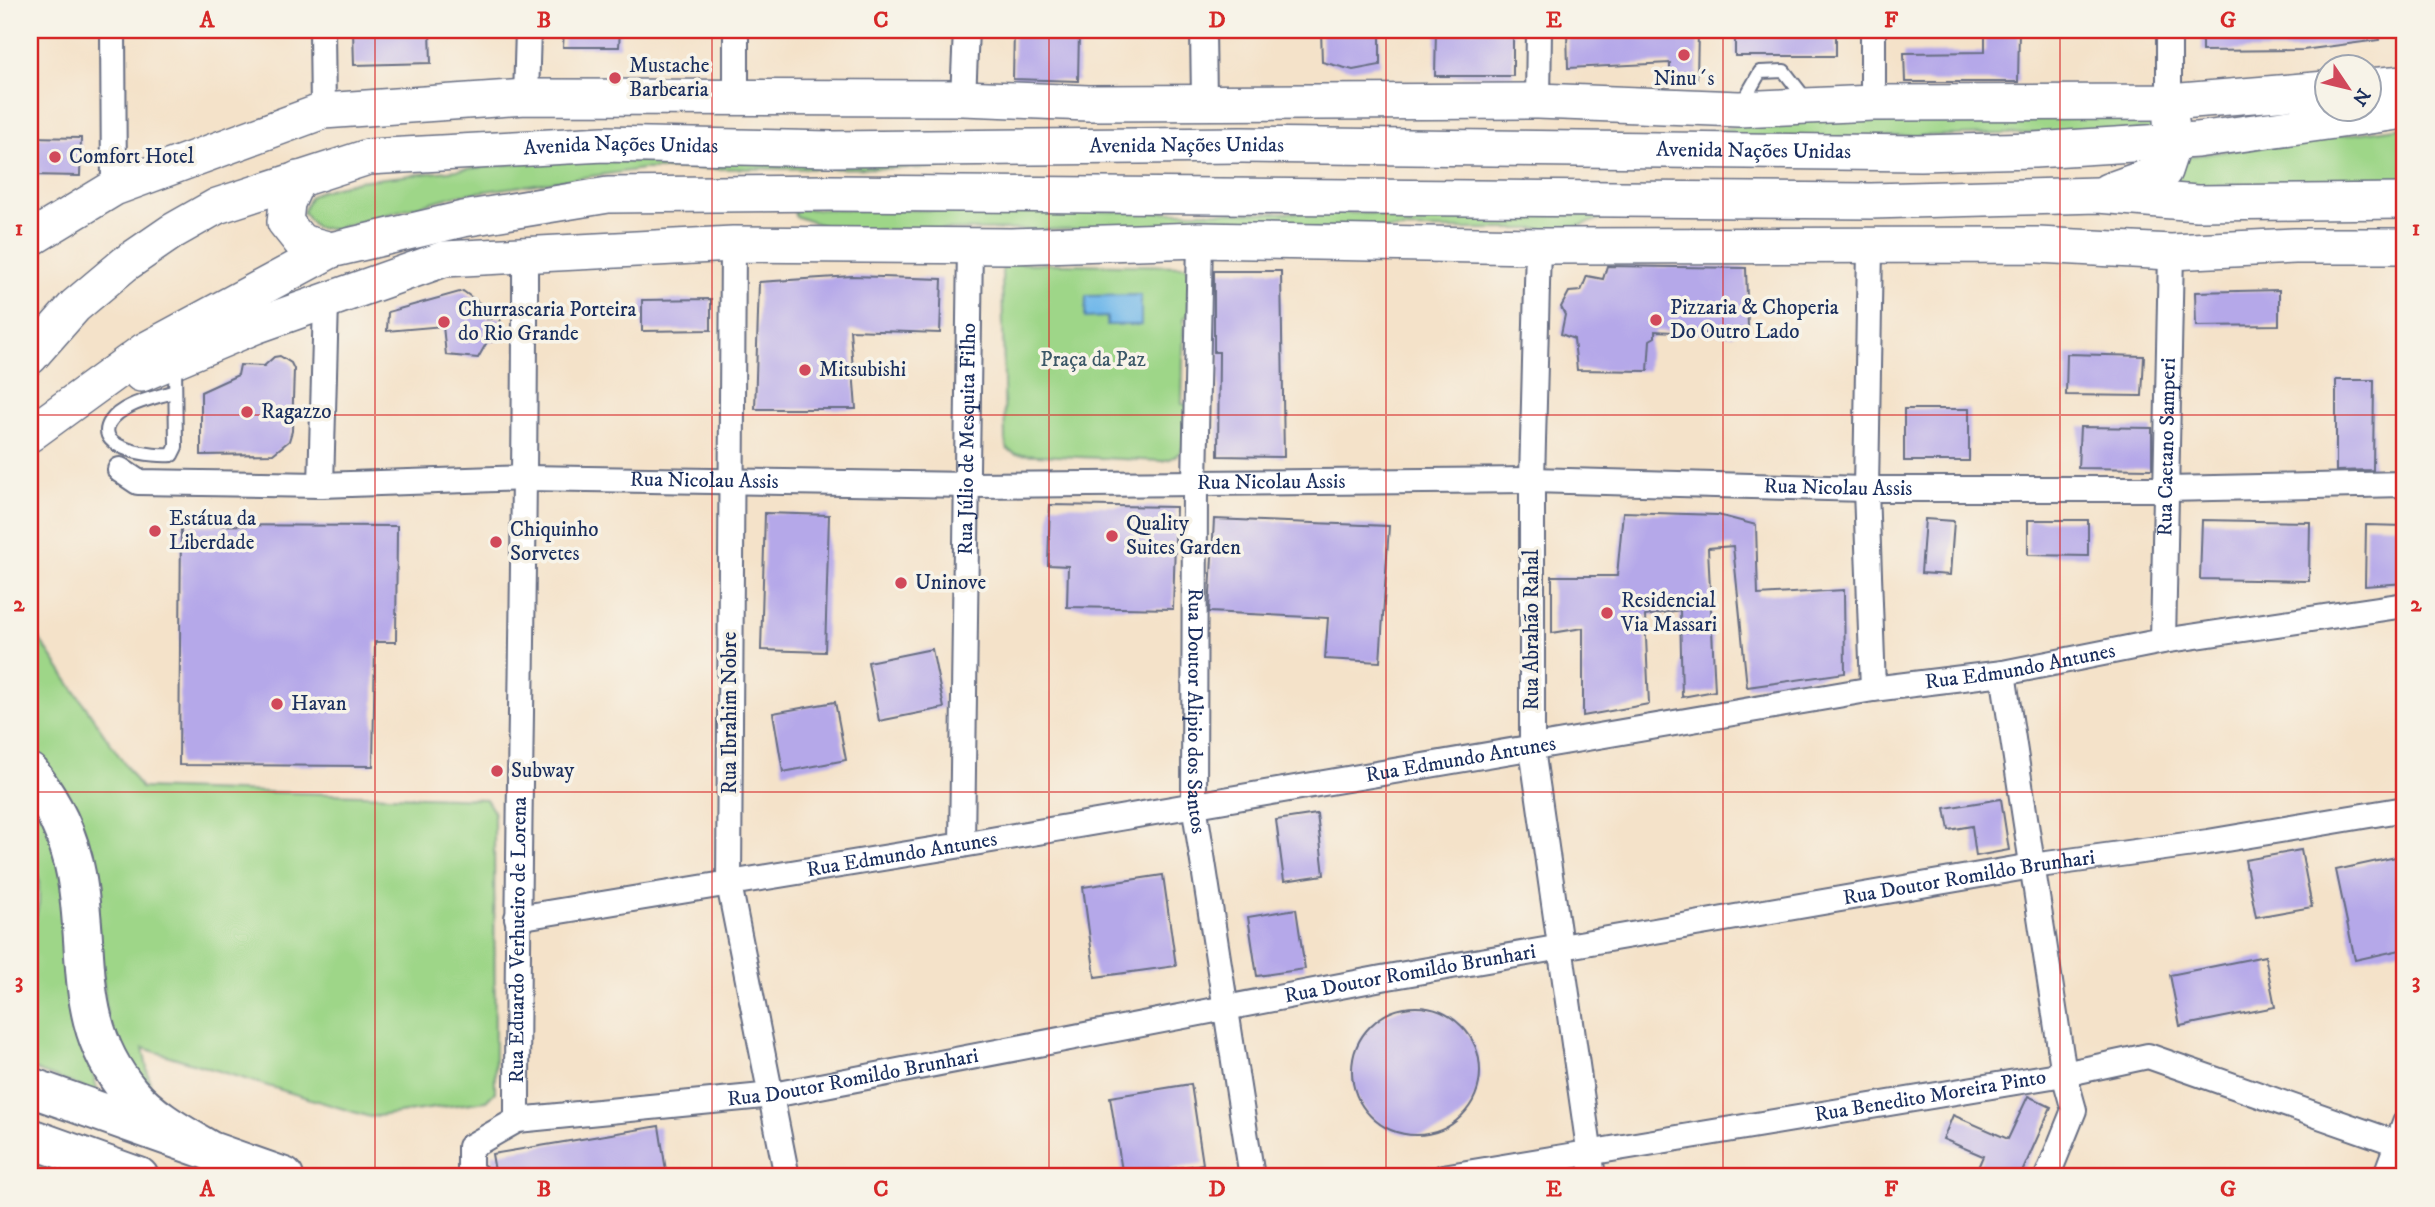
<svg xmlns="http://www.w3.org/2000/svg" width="2435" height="1207" viewBox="0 0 2435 1207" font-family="'IM FELL DW Pica',serif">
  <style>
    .green { fill: #9ed688; stroke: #5c8273; stroke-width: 2 }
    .water { fill: #73b9ea; stroke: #4774a4; stroke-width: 2 }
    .building { fill: #b5a8e9 }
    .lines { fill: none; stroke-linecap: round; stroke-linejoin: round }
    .lane-casing { stroke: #676e83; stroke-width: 16 }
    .street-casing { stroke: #676e83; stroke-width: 28 }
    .secondary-casing { stroke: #676e83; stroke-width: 38 }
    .highway-casing { stroke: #676e83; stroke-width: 42 }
    .lane { stroke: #fff; stroke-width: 12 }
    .street { stroke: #fff; stroke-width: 24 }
    .secondary { stroke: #fff; stroke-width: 35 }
    .highway { stroke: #fff; stroke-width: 38 }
    .grid { fill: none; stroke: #d62828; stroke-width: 2; stroke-opacity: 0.55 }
    .poi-dot { fill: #d1495b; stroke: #f7f3e8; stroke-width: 2.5 }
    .labels { text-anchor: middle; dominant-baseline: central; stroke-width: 7; stroke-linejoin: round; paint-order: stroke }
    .poi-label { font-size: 21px; fill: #1b2f5e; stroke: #f7f3e8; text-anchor: start }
    .street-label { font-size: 21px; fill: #1b2f5e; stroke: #f7f3e8 }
    .park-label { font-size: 21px; fill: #3c5968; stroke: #f7f3e8 }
    .neatline { fill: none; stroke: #d62828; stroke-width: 2.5 }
    .grid-label { font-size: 23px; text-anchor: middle; font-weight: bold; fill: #d62828 }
  </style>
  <rect width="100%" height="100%" fill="#f7f3e8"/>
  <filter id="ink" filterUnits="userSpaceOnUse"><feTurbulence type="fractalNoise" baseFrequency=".0143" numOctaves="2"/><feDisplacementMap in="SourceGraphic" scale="14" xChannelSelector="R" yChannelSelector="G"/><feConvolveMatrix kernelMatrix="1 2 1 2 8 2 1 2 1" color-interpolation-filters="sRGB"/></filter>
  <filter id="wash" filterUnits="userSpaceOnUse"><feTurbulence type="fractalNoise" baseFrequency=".00686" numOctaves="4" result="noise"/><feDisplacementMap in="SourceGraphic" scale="28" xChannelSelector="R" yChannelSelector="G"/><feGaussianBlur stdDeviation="1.57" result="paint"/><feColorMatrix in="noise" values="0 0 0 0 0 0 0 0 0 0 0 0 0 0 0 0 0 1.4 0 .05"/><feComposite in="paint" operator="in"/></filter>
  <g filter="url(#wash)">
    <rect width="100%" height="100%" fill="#f4e2c9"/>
    <path class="green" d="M2147 114 2155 121 2157 128 2151 131 1735 140 1704 138 1706 132 1786 117Z
      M2405 127V186H2170L2183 157Z
      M537 161 945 162 939 168 643 169 458 195 333 229 316 228 303 212 310 197 318 192 358 181Z
      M794 209 1612 215 1570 229 835 230 795 216Z
      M1005 263 1186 266 1191 275 1189 316 1184 317 1182 404 1189 405C1187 430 1192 456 1162 461L1016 454 1008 450 1005 441 1002 271Z
      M30 625 141 788 486 799 494 812 495 1092 486 1101 370 1117 143 1048 154 1105 109 1040 92 870 84 830 70 796 30 744Z
      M30 789 57 838 81 1026 98 1093 30 1068V941L39 903V880L30 841Z
      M30 1152 100 1177H30Z"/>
    <path class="water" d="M1141 295V325H1107V317L1085 318 1086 296Z"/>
    <g id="blocks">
      <path class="building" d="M353 30H430L431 63 354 65Z
        M564 30H620L619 47H563Z
        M1321 30H1380V65L1353 70 1322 62Z
        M1436 30H1513V76H1435Z
        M1567 30H1698L1697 80H1670V63L1568 68Z
        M1735 30H1836V56H1735Z
        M1985 30H2019L2018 82H1905L1904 53 1985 52Z
        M2202 30H2378L2379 40 2303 50 2202 51Z
        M1014 31 1079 32 1078 81 1013 79Z
        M30 137 81 138 80 176 30 175Z
        M1607 266 1746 268 1748 328 1732 335 1655 331V337L1650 340 1648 371 1577 370 1574 339 1561 334 1565 315 1561 307 1569 292 1581 291 1587 276 1603 279Z
        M1214 271H1281L1284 457 1218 456 1219 352H1214Z
        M852 276 942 279 940 333 850 330 856 409H755L759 282Z
        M2279 290V325L2196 326 2195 292Z
        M463 291 486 308 487 319 500 317 503 340 487 342 478 358 446 355 443 326 387 331 388 312Z
        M711 299V330L642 331V300Z
        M2067 354 2144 356 2142 396 2066 395Z
        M280 356 291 363 294 369 292 431 289 441 273 454 201 455V392L238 375 240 365 264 366 274 357Z
        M2336 380H2374L2373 470 2336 471Z
        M1904 409H1969V461H1904Z
        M2080 427 2152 428V469L2078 468Z
        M1050 505 1176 507 1173 609 1067 607 1068 566 1048 565Z
        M1623 512 1718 515 1756 525 1758 595 1844 590 1845 673 1747 687 1733 546 1708 548 1715 691 1682 697 1680 610 1645 616 1649 704 1583 716V628L1552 633V576H1617Z
        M765 513 829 515 825 652 761 650Z
        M1214 519 1389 526 1380 662 1325 659 1328 618 1209 612Z
        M1925 519 1954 521 1950 575 1921 573Z
        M2028 520H2088V556L2028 555Z
        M2202 520 2310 522 2309 581 2200 579Z
        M181 525 397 526 396 642H375L373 766 179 765Z
        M2366 525 2405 526V583L2365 586Z
        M932 649 944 708 879 721 868 662Z
        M835 702 846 760 783 772 773 713Z
        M2001 799 2009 850 1976 856 1972 826 1949 830 1945 808Z
        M1317 814 1324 875 1284 881 1276 820Z
        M2301 850 2312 907 2256 917 2245 860Z
        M2405 855V949L2355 960 2336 870Z
        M1163 875 1176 966 1095 977 1083 887Z
        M1296 909 1305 969 1257 976 1248 917Z
        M2265 956 2275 1007 2180 1026 2170 975Z
        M1352 1071a64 64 0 1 1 128 0a64 64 0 1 1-128 0Z
        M1191 1084 1203 1164 1123 1177 1110 1097Z
        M2028 1096 2051 1107 2020 1177H1974L1983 1156 1943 1139 1953 1115 2008 1139Z
        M659 1126 667 1177H496L492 1154Z"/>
    </g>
  </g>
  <g filter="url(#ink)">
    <use href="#blocks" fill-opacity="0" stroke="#676e83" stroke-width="2"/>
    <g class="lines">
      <g class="lane-casing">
        <path id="lane" d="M1741 105 1760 72 1784 71 1808 102
          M175 364 176 447 172 455C157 457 93 450 110 422 122 403 156 398 175 391"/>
      </g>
      <g class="street-casing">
        <g id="street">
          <path d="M113 30 114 188"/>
          <path d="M322 30 323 111"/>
          <path d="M1203 30 1204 100"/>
          <path d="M526 97 528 30"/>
          <path d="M736 98V30"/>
          <path d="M963 98 966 30"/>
          <path d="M1538 101 1539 30"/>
          <path d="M2169 102V30"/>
          <path d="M1873 103V30"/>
          <path id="s1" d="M1200 240 1195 482 1194 804 1252 1177"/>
          <path d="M733 244 729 884 787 1177"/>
          <path d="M1538 246 1532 480V749L1593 1177"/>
          <path d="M1870 247 1866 489 1873 689"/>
          <path id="s2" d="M120 470 138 482 321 485 526 478 969 485 1532 480 1866 489H2167L2405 484"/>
          <path d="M321 485 326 302"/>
          <path id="s3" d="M2163 641 2171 252"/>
          <path d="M2003 673 2064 1074 2074 1110 2047 1177"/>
          <path id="s4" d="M962 845 970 244"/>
          <path id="s5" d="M517 918 962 845 1873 689 2003 673 2163 641 2405 605"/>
          <path id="s6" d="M517 1120C517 831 526 543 525 254"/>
          <path id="s7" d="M478 1177 470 1171V1147L517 1120 773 1095 1382 978 2032 866 2208 842 2405 809"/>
          <path id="s8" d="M1443 1177 2064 1074 2148 1056 2405 1146"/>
          <path d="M2385 1177 2405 1123"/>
        </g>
      </g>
      <g class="secondary-casing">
        <g id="secondary">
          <path d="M2368 86 2405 83"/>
          <path d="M298 179 287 203 285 222 301 242 331 250"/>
          <path d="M2108 191 2164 171 2174 141 2171 121"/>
          <path d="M30 239 114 188 323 111 526 97 963 98 1088 103 1538 101 1739 109 1873 103 2169 102 2326 89"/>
          <path id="s9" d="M30 357 75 306 125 264 173 231 217 206 368 157 604 144 831 149 1242 145 1920 153 2034 150 2197 140 2405 111"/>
          <path d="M141 374 255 326 444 259 733 244 1011 246 1200 240 1538 246 2038 245 2171 252 2295 246H2405"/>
          <path d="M30 434 144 351 331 250 463 219 608 195 830 193 1871 201 2098 195 2197 203 2405 201"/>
        </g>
      </g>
      <g class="highway-casing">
        <path id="highway" d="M30 773C53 804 69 835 76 874 91 955 72 1023 130 1093 154 1121 187 1137 217 1155
          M30 1087 284 1177
          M30 1138 139 1177"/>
      </g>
      <use href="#lane" class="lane"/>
      <use href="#street" class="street"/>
      <use href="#secondary" class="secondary"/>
      <use href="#highway" class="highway"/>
    </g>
  </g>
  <path class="grid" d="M375 30V1177M712 30V1177M1049 30V1177M1386 30V1177M1723 30V1177M2060 30V1177M30 415H2405M30 792H2405"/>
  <g class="poi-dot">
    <circle cx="1684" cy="55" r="7"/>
    <circle cx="615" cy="78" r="7"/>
    <circle cx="55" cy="157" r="7"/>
    <circle cx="1656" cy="320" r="7"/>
    <circle cx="444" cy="322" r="7"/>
    <circle cx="805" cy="370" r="7"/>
    <circle cx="247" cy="412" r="7"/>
    <circle cx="155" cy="531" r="7"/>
    <circle cx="1112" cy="536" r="7"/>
    <circle cx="496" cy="542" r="7"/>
    <circle cx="901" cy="583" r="7"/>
    <circle cx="1607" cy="613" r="7"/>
    <circle cx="277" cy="704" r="7"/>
    <circle cx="497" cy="771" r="7"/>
  </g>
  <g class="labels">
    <g class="poi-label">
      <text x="629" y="66">Mustache<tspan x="629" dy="24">Barbearia</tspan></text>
      <text x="1684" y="79" text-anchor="middle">Ninu´s</text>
      <text x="69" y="157">Comfort Hotel</text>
      <text x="1670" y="308">Pizzaria &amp; Choperia<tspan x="1670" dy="24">Do Outro Lado</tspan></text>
      <text x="458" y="310">Churrascaria Porteira<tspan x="458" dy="24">do Rio Grande</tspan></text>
      <text x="819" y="370">Mitsubishi</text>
      <text x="261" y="412">Ragazzo</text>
      <text x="169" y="519">Estátua da<tspan x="169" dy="24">Liberdade</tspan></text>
      <text x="1126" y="524">Quality<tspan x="1126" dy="24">Suites Garden</tspan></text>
      <text x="510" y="530">Chiquinho<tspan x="510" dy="24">Sorvetes</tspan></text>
      <text x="915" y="583">Uninove</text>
      <text x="1621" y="601">Residencial<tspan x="1621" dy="24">Via Massari</tspan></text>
      <text x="291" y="704">Havan</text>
      <text x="511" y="771">Subway</text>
    </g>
    <g class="street-label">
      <text stroke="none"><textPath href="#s9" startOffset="1220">Avenida Nações Unidas</textPath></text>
      <text stroke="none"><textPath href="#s9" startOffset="654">Avenida Nações Unidas</textPath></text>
      <text stroke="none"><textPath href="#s9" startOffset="1787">Avenida Nações Unidas</textPath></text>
      <text stroke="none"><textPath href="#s4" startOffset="406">Rua Júlio de Mesquita Filho</textPath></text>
      <text stroke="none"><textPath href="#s3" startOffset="194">Rua Caetano Samperi</textPath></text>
      <text stroke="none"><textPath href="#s2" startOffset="588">Rua Nicolau Assis</textPath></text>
      <text stroke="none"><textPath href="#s2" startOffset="1155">Rua Nicolau Assis</textPath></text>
      <text stroke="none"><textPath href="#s2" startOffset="1722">Rua Nicolau Assis</textPath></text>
      <text transform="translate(1532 630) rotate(-90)">Rua Abrahão Rahal</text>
      <text stroke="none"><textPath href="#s5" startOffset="1524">Rua Edmundo Antunes</textPath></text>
      <text stroke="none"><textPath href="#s1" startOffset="471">Rua Doutor Alipio dos Santos</textPath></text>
      <text transform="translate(730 713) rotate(-90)">Rua Ibrahim Nobre</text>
      <text stroke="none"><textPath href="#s5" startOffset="957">Rua Edmundo Antunes</textPath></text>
      <text stroke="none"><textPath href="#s5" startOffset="390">Rua Edmundo Antunes</textPath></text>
      <text stroke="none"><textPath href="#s7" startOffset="1561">Rua Doutor Romildo Brunhari</textPath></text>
      <text stroke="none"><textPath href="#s6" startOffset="180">Rua Eduardo Verhueiro de Lorena</textPath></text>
      <text stroke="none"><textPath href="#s7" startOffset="994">Rua Doutor Romildo Brunhari</textPath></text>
      <text stroke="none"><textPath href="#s7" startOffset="427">Rua Doutor Romildo Brunhari</textPath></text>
      <text stroke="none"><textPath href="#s8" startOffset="494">Rua Benedito Moreira Pinto</textPath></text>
    </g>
    <g class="park-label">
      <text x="1093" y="360">Praça da Paz</text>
    </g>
  </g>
  <rect width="2435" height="1207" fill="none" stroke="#f7f3e8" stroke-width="77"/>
  <g transform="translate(2348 88) rotate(125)"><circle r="33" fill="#f7f3e8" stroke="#9fa5b1" stroke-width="2"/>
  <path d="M0-5L12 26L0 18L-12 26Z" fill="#d1495b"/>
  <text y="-10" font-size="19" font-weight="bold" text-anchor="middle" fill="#1b2f5e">N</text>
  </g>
  <rect x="38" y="38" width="2358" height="1130" class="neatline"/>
  <g class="grid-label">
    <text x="207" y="27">A</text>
    <text x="544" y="27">B</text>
    <text x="881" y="27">C</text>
    <text x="1217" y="27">D</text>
    <text x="1554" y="27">E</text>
    <text x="1891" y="27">F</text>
    <text x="2228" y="27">G</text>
    <text x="19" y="235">1</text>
    <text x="2416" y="235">1</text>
    <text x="19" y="611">2</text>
    <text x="2416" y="611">2</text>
    <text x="19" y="988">3</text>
    <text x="2416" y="988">3</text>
    <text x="207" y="1196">A</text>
    <text x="544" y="1196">B</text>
    <text x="881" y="1196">C</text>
    <text x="1217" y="1196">D</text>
    <text x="1554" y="1196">E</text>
    <text x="1891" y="1196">F</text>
    <text x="2228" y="1196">G</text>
  </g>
</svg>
